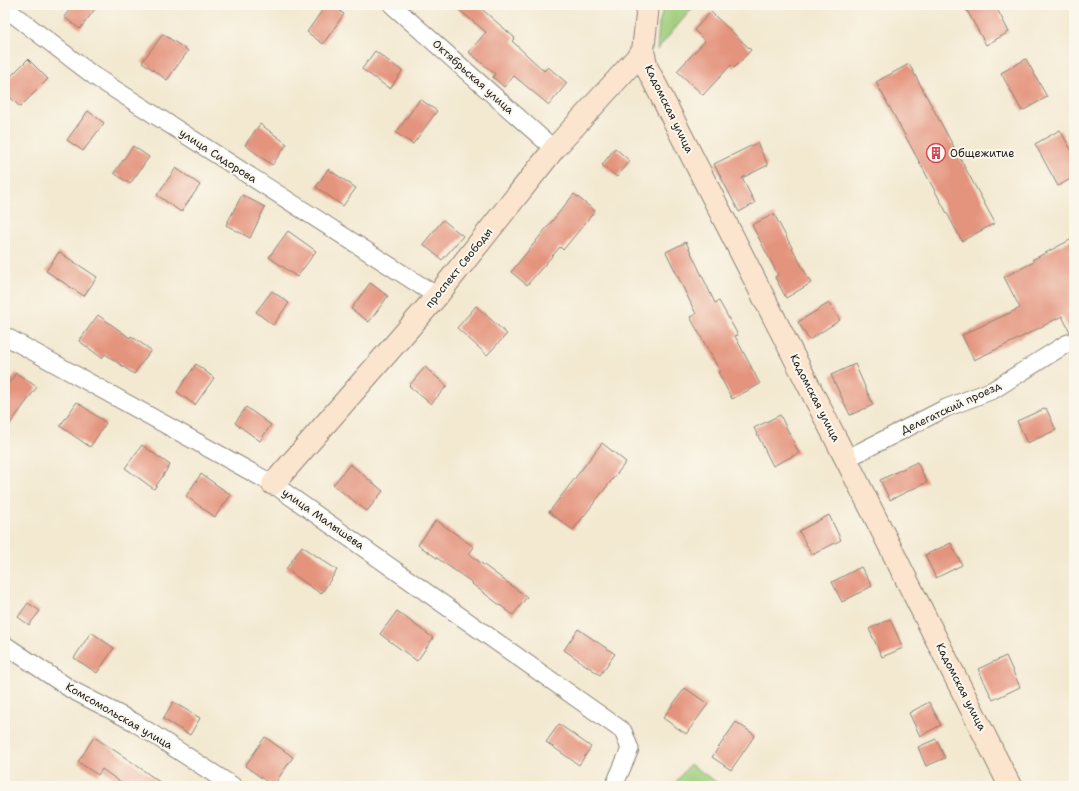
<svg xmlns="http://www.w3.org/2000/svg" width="1079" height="791" viewBox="0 0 1079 791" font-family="'Shantell Sans',sans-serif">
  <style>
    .green { fill: #9cca78; stroke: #5c734a }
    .building { fill: #e4937c }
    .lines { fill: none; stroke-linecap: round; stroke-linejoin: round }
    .street-casing { stroke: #888276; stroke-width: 19 }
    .secondary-casing { stroke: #888276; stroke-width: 24 }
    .street { stroke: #fff; stroke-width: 17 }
    .secondary { stroke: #fce5cf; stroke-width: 22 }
    .labels { text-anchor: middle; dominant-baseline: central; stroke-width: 4; stroke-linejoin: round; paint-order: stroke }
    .street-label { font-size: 11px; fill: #1c1c1c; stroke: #fbf7ec }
    .poi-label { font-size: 11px; fill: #1c1c1c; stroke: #fbf7ec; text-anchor: start }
  </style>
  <rect width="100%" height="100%" fill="#fbf7ec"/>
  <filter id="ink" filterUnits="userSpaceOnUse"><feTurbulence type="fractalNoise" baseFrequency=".025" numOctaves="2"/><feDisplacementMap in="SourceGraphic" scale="8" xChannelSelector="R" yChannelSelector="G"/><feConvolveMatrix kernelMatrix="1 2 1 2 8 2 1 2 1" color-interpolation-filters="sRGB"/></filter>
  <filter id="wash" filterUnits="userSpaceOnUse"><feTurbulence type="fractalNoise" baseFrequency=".012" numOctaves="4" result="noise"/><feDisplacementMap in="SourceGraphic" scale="16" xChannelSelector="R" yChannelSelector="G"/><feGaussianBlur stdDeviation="0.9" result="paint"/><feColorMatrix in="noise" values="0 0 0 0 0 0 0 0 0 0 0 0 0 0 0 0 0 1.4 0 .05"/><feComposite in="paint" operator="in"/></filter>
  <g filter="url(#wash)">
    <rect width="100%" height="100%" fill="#f3e9d1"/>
    <path class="green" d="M664 5H695L657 50 659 24Z
      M690 764 722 786H673Z"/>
    <g id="blocks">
      <path class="building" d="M73 5H98L80 29 64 17Z
        M326 5H332L344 14 323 44 307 32Z
        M453 5H477L515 38 512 41 544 71 548 67 567 83 549 105 514 76 504 87 493 77 495 74 469 52 486 32Z
        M964 5H995L1009 32 986 45Z
        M711 12 751 50 734 68 731 65 703 95 677 71 705 41 694 30Z
        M163 34 188 51 167 80 142 62Z
        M375 51 402 71 390 89 362 69Z
        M28 59 48 79 20 107 5 92V82Z
        M1026 59 1047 97 1022 111 1001 73Z
        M909 64 995 223 962 241 876 82Z
        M420 99 437 111 413 144 396 133Z
        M88 111 104 123 83 151 67 140Z
        M260 124 287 144 272 165 245 145Z
        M1060 130 1074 155V177L1058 186 1035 144Z
        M757 143 768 165 742 178 755 203 739 212 714 164Z
        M133 146 149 157 130 184 114 173Z
        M615 148 630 161 617 177 602 165Z
        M176 168 200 185 181 212 157 195Z
        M328 169 356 188 343 206 316 187Z
        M574 194 595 211 563 250 560 247 527 285 511 272Z
        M242 195 265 207 250 238 226 225Z
        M774 214 811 283 786 298 775 277 778 275 752 225Z
        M443 220 463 236 442 260 423 244Z
        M288 231 316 251 297 277 269 257Z
        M1074 238V331L1070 332 1062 316 1014 341 974 360 962 335 1020 308 1004 277 1034 262 1032 260Z
        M686 242 715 303 719 301 738 335 735 336 760 384 732 399 718 372 720 371 690 317 696 314 666 252Z
        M59 252 97 277 84 296 46 271Z
        M370 283 388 296 369 322 351 309Z
        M272 291 289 303 273 325 256 312Z
        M829 303 840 320 809 340 798 322Z
        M476 306 507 334 487 355 457 328Z
        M98 315 130 338 131 336 151 350 134 374 105 354 102 358 79 341Z
        M196 364 214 378 195 405 177 392Z
        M855 364 873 405 850 415 831 375Z
        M425 367 447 386 431 404 409 386Z
        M16 373 37 387 5 431V388Z
        M77 402 106 423 90 447 60 426Z
        M246 407 271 425 260 441 235 423Z
        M1046 408 1056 430 1027 443 1017 421Z
        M780 415 799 453 773 466 754 428Z
        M602 443 626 462 573 530 549 512Z
        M142 445 170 465 154 489 125 468Z
        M917 462 927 482 890 500 880 480Z
        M350 464 383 491 367 511 333 485Z
        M201 474 231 495 215 517 186 496Z
        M829 515 841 540 812 555 799 531Z
        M436 520 474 547 469 554 527 597 513 615 472 584 473 583 418 545Z
        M951 543 962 565 936 578 925 555Z
        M302 546 337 570 321 594 286 569Z
        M861 567 872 586 842 602 832 582Z
        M28 603 40 611 29 625 18 617Z
        M397 611 433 638 417 661 380 634Z
        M890 619 903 648 882 657 869 629Z
        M578 629 615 654 600 675 564 650Z
        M91 632 114 648 97 673 74 658Z
        M1006 656 1020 687 993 700 978 669Z
        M685 688 708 704 686 734 663 718Z
        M173 702 200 718 190 735 163 719Z
        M929 702 941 725 920 736 909 713Z
        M736 722 755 735 731 770 712 757Z
        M559 724 591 747 579 765 546 742Z
        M94 737 129 760 165 786H126L102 769 98 775 78 762Z
        M265 737 293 757 273 786 245 766Z
        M936 739 945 758 926 766 918 747Z"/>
    </g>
  </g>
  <g filter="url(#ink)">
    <use href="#blocks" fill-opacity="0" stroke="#888276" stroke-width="1"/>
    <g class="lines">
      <g class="street-casing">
        <path id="street" d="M392 5 554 149
          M5 8 94 76 437 296
          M5 336 273 484 623 731 630 749 614 786
          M846 459 946 408 993 390 1066 344 1074 341
          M5 645 72 690 134 722 233 786"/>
      </g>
      <g class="secondary-casing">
        <path id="secondary" d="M648 5 643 51 647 68 846 459 1010 786
          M273 484 437 296 554 149 643 51"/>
      </g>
      <use href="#street" class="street"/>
      <use href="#secondary" class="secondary"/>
    </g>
  </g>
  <defs>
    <g id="building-ring" transform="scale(1)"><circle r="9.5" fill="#fbf7ec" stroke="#d1495b" stroke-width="1.5"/><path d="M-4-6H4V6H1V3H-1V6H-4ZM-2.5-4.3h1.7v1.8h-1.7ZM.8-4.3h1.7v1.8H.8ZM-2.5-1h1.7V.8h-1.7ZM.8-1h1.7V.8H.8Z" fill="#d1495b"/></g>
  </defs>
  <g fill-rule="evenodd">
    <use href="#building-ring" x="936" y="153"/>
  </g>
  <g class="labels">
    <g class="street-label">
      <text transform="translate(473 77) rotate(42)">Октябрьская улица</text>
      <text transform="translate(669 109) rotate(64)">Кадомская улица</text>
      <text transform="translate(218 156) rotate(33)">улица Сидорова</text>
      <text transform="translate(459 268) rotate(-51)">проспект Свободы</text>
      <text transform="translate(815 398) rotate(63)">Кадомская улица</text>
      <text transform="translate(951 408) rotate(-25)">Делегатский проезд</text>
      <text transform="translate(323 519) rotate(35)">улица Малышева</text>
      <text transform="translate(961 687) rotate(63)">Кадомская улица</text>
      <text transform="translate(119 716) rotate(30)">Комсомольская улица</text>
    </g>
    <g class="poi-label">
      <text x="950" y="153">Общежитие</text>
    </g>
  </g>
  <rect width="1079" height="791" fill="none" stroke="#fbf7ec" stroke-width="20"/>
</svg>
